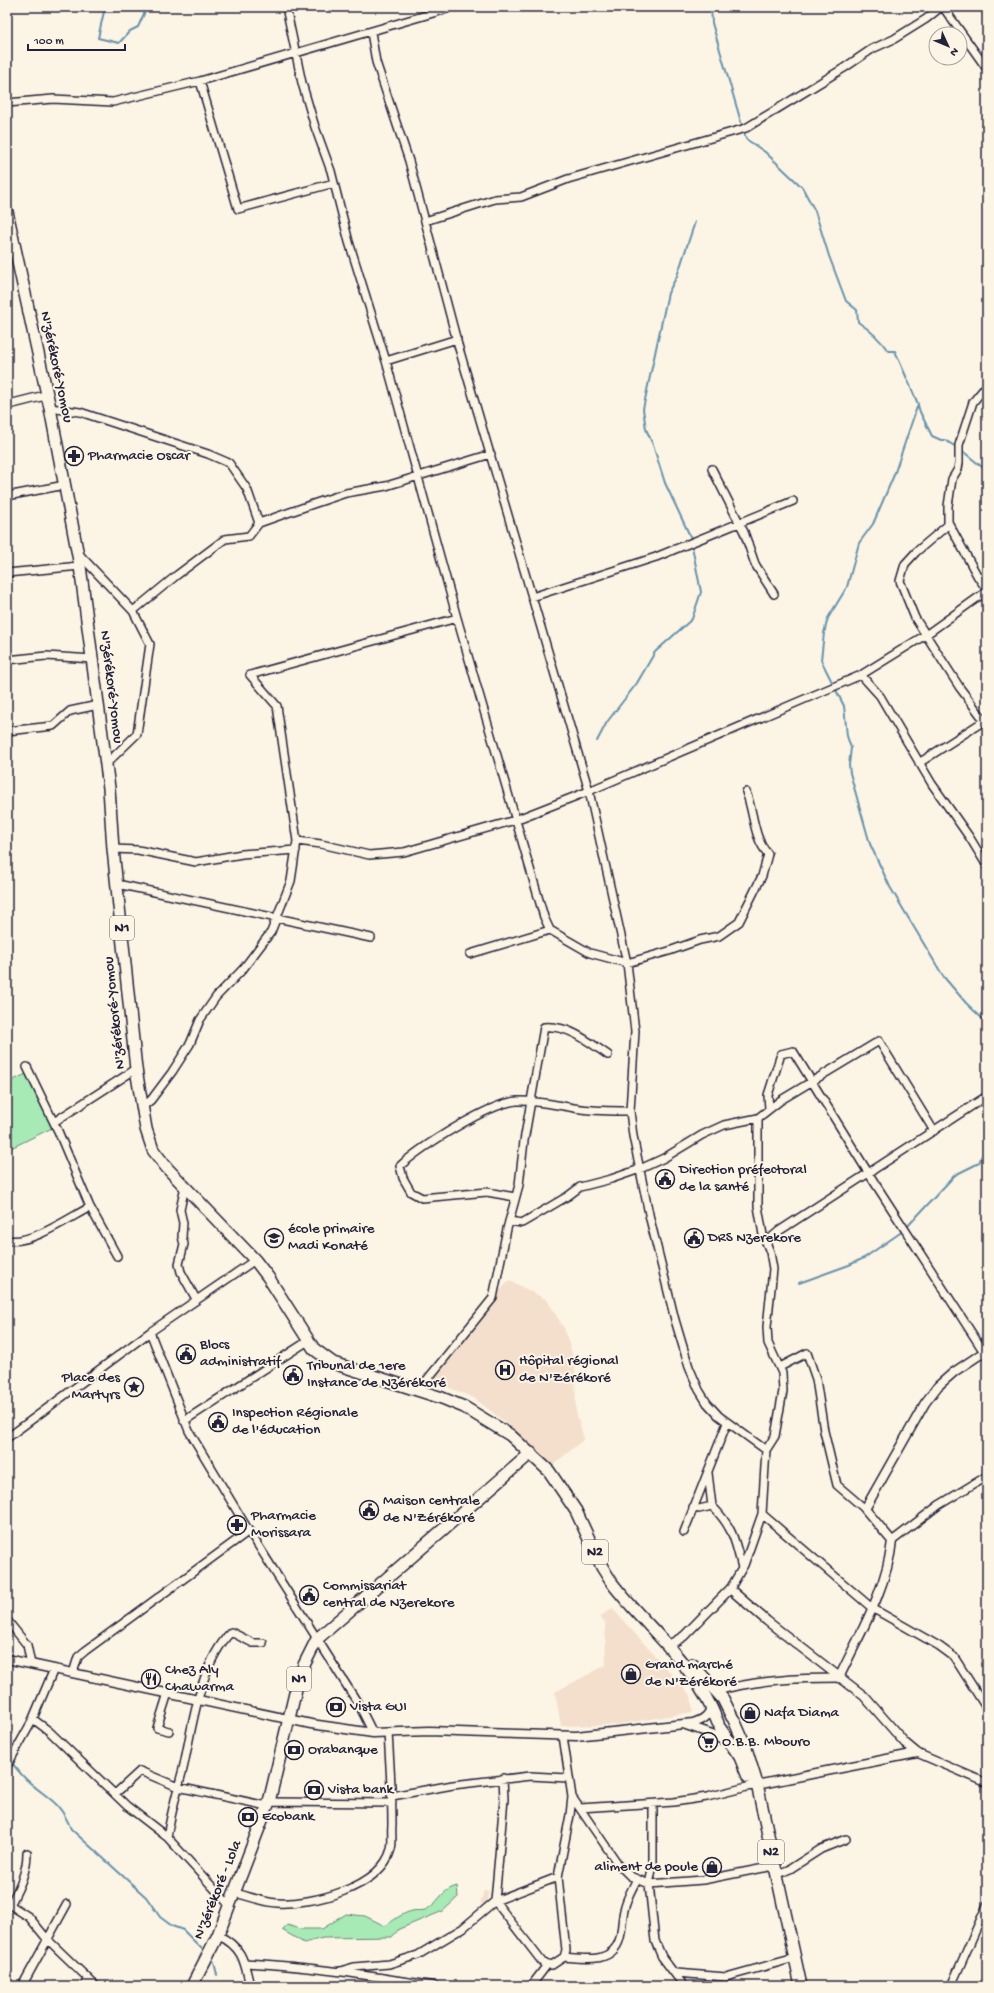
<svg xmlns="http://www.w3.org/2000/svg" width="994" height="1993" viewBox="0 0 994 1993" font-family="'Gochi Hand',sans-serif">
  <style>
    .built { fill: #f3dfcc }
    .green { fill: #a7eab5; stroke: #648678 }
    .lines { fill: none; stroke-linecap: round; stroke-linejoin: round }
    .stream { stroke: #6792ab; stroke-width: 2 }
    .minor-casing { stroke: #22223b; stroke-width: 10 }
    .tertiary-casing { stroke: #22223b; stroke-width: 11 }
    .trunk-casing { stroke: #22223b; stroke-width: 14 }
    .minor { stroke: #fcf5e5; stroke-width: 7 }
    .tertiary { stroke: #fcf5e5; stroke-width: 8 }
    .trunk { stroke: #fcf5e5; stroke-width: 11 }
    .labels { text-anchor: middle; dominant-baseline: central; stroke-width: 4; stroke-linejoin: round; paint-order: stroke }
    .shield { fill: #fcf5e5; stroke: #63616e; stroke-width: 1 }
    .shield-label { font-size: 14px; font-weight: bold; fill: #22223b }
    .street-label { font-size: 15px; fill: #22223b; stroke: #fcf5e5 }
    .poi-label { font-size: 15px; fill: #22223b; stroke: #fcf5e5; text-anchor: start }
  </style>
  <rect width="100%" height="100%" fill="#fcf5e5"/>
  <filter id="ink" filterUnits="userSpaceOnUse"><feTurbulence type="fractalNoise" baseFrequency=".025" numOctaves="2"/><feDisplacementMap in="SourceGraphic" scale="8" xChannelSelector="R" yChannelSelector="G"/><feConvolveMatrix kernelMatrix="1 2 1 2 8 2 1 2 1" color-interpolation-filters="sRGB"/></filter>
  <g filter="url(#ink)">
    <path class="built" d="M509 1280 547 1300 564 1328 575 1363 576 1412 584 1439 552 1466 510 1426 474 1398 428 1379Z
      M612 1608 691 1696 693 1712 614 1725 561 1726 555 1692 606 1665 605 1622 600 1617Z
      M484 1890 489 1891 486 1904H480Z"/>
    <path class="green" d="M26 1074 52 1128 7 1150V1083Z
      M457 1886 458 1897 443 1911 399 1929 392 1937 323 1938 304 1943 282 1930 287 1925 301 1929H322L346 1914 365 1916 385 1926C394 1920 401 1914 412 1911 416 1910 421 1911 425 1910 440 1903 439 1891 457 1886Z"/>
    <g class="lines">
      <path class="stream" d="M105 7 98 38 119 43 130 31 138 27 147 7
        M711 7 712 23 746 139 765 152 802 187 815 211 829 256 846 301 857 310 858 322C870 330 880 339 888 351H895L918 404 894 475 873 524 859 543 847 587 828 618 824 633 821 660 844 706 847 736 851 748 849 765 850 773 870 844 890 887 943 976 966 1003 987 1023
        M918 405 920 412 932 436 941 440H945L956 447
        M960 449 987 471
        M597 741 607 722 637 683 655 652 692 619 701 592 690 536 665 483 653 445 646 429 643 409 668 293 677 276 695 222
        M906 1228 955 1175 979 1163 982 1155 987 1153
        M799 1283 849 1265 864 1258 903 1231
        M12 1763C17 1769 22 1776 28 1781 49 1800 60 1801 71 1829L146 1897 160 1917 172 1926 183 1930 203 1950
        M214 1962 217 1975"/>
      <g class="minor-casing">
        <path id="minor" d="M286 7 302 83 315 127 331 171 349 242 386 361 457 618 544 917 550 930 590 953 627 963 669 951 700 940 719 936 739 922 762 876 768 854C753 838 754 812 746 792
          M943 7 987 69
          M371 32 376 62 409 161 458 345 589 791 627 963 635 1031 630 1111 633 1136 650 1219 675 1320 689 1367 699 1390 707 1403 719 1416 766 1450
          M200 81 238 209 334 183
          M7 103 53 99 113 102 200 81 447 9V7
          M425 221 495 199 521 197 568 179 746 128 844 68 872 49 894 39 926 19 941 7
          M386 361 457 339
          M987 385 973 402 959 445V463L958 469 952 479 948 506V522L978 577 987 590
          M50 408 80 412 208 454 229 463 247 489 259 523
          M712 469 744 532 755 564 774 594
          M7 496 65 485
          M949 524 916 552 905 564 900 581 915 618 960 688 987 724
          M77 552 133 611 150 644 137 734 106 764
          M7 573 80 566
          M532 597 656 557 793 501
          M133 611 177 575 225 539 249 536 259 523 313 504 346 493 386 486 491 454
          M7 660 46 656 93 659
          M861 675 880 696 932 784 970 838 987 866
          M7 731 53 726 70 711 98 705
          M919 763 987 719
          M297 841 321 844 369 855 404 852 515 820 589 791 861 675 927 634 987 591
          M113 849 138 850 196 862 242 854 296 850
          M117 884 371 938
          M470 954 550 930
          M27 1067 58 1131 90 1207 117 1256
          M141 1108 151 1100 172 1072 190 1044 200 1020 216 997 243 969 271 932 291 881 297 841 277 706 250 675 457 618
          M769 1109 768 1095 781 1054 793 1051 869 1174 984 1352
          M54 1122 136 1069
          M185 1186 180 1210 183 1223 182 1237 184 1244 179 1264 181 1272 196 1299
          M515 1197 487 1192 422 1198 411 1192 403 1178 400 1166C421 1147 489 1103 517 1101 538 1100 560 1106 581 1109 597 1111 613 1111 630 1111
          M509 1221 522 1223 568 1196 580 1187 611 1179 640 1169 664 1158 702 1135 724 1125 758 1118 781 1100 879 1041 934 1131
          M7 1240C31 1245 69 1218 90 1207
          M766 1242 779 1231 987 1096
          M150 1332 189 1431 249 1531 359 1705 373 1733
          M780 1367 807 1353 816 1379 824 1431 837 1485 865 1509
          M418 1391 493 1298 507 1229 519 1185 524 1141 544 1027C569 1025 589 1042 608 1055
          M184 1421 308 1341
          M7 1438 150 1332 255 1260
          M708 1473 712 1506
          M693 1507 699 1509 712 1506C733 1527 735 1540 742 1568
          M762 1514 872 1608 939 1646 954 1657 987 1709
          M684 1532 727 1423
          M892 1541 939 1505 987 1476
          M730 1589 744 1565 762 1514 766 1450 775 1436 783 1391 782 1373 768 1343 767 1327 773 1269 770 1252 763 1235 758 1206V1118
          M7 1620 27 1645 31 1664
          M73 1673 78 1657 85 1651 249 1531
          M716 1691C757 1680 797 1678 839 1678
          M168 1693 157 1728 169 1731
          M33 1719 49 1731 127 1806 167 1837 230 1906
          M917 1753 987 1783
          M7 1766 31 1723 54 1669
          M503 1778 504 1799 495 1901 543 1963 552 1965 564 1957 566 1950 558 1877 570 1815 572 1797 563 1736
          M115 1794 140 1771 178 1787 267 1806
          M392 1796 453 1785 530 1776 568 1778
          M572 1797 618 1864 630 1876 649 1884 703 1880 774 1866
          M269 1802 392 1803
          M653 1804V1865L649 1884 655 1941 662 1957 684 1986
          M580 1808 674 1802 707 1797 751 1786
          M167 1837C171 1814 177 1791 183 1769 193 1725 199 1665 231 1632L253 1643H263
          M776 1875 790 1869 821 1849 846 1839
          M235 1893C248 1896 263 1902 277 1903 311 1905 381 1888 391 1849 393 1842 391 1832 392 1825 392 1794 390 1764 388 1733
          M7 1903 29 1917 47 1939 96 1986
          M10 1905C19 1888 27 1872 27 1853
          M218 1935C243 1948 244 1960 250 1986
          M564 1957C585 1959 613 1964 620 1938 622 1929 622 1919 624 1910 626 1899 632 1889 637 1879
          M245 1963C309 1966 372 1976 435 1986
          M340 1971 354 1967 389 1964 418 1955 463 1928 495 1901 558 1877
          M676 1973 726 1977 795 1958
          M22 1986 67 1904
          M85 1986 87 1978
          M531 1986 547 1965
          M951 1986 987 1905"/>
      </g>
      <g class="tertiary-casing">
        <path id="tertiary" d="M7 405 47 395
          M669 1645 684 1636 730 1589 767 1621 864 1696 905 1743 917 1753
          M7 1659 311 1724 373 1733 429 1731 576 1736 693 1723C703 1720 710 1716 711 1705
          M839 1678C859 1635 887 1589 892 1541L865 1509 925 1403 938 1386 954 1372 987 1350
          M686 1725 712 1734 729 1743
          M751 1786 917 1753"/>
      </g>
      <g class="trunk-casing">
        <path id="trunk" d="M7 212 50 408 80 566 109 788 113 849 136 1069 146 1129 153 1150 167 1168 255 1260 268 1277 314 1349 333 1363 442 1398 464 1407 510 1435 549 1471 576 1511 602 1567 612 1583C650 1632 695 1663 718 1723
          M692 1664 723 1699 732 1717
          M734 1720 745 1745 757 1784 801 1986
          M720 1728 740 1757 748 1777
          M192 1986 218 1935 269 1802 296 1689 304 1665 317 1639 531 1453"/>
      </g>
      <use href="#minor" class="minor"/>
      <use href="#tertiary" class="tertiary"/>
      <use href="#trunk" class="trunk"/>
    </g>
  </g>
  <defs>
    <g id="pharmacy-ring" transform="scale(1)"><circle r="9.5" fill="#fcf5e5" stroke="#22223b" stroke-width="1.5"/><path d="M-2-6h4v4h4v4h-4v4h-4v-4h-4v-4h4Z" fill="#22223b"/></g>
    <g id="civic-ring" transform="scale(1)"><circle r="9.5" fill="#fcf5e5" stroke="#22223b" stroke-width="1.5"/><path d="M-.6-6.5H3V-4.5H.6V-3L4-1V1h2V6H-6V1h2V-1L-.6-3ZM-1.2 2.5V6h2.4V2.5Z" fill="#22223b"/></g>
    <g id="school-ring" transform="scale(1)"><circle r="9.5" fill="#fcf5e5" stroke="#22223b" stroke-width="1.5"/><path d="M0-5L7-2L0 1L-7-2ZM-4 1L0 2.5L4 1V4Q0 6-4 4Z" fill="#22223b"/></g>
    <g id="hospital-ring" transform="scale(1)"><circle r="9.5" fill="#fcf5e5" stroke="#22223b" stroke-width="1.5"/><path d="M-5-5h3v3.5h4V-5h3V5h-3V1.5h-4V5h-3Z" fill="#22223b"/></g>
    <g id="sight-ring" transform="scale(1)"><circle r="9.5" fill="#fcf5e5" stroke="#22223b" stroke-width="1.5"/><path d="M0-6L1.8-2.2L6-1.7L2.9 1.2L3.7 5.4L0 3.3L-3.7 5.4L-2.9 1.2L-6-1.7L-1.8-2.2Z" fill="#22223b"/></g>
    <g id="shop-ring" transform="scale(1)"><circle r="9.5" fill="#fcf5e5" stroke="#22223b" stroke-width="1.5"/><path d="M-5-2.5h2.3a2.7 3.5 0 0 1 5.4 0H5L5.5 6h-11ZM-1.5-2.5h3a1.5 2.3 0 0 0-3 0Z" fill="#22223b"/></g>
    <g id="restaurant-ring" transform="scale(1)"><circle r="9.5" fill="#fcf5e5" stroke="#22223b" stroke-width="1.5"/><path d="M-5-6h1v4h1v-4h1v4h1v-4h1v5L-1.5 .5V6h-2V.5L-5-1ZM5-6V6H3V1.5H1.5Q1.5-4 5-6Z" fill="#22223b"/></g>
    <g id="bank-ring" transform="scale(1)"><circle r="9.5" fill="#fcf5e5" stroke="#22223b" stroke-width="1.5"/><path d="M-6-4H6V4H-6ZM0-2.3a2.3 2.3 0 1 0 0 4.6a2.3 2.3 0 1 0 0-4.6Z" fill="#22223b"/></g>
    <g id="supermarket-ring" transform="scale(1)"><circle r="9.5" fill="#fcf5e5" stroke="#22223b" stroke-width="1.5"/><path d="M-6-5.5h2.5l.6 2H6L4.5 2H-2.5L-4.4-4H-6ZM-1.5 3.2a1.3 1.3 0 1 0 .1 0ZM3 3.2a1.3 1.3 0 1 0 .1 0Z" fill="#22223b"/></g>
  </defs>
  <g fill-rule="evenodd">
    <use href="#pharmacy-ring" x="74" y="456"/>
    <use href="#civic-ring" x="665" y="1179"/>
    <use href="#school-ring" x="274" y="1238"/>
    <use href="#civic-ring" x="694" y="1238"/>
    <use href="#civic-ring" x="186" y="1354"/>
    <use href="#hospital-ring" x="505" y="1370"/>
    <use href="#civic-ring" x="293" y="1375"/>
    <use href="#sight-ring" x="134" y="1387"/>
    <use href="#civic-ring" x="218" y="1422"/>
    <use href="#civic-ring" x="369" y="1510"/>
    <use href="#pharmacy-ring" x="237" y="1525"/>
    <use href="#civic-ring" x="309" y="1595"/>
    <use href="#shop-ring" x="631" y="1674"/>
    <use href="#restaurant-ring" x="151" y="1679"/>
    <use href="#bank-ring" x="336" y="1707"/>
    <use href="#shop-ring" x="750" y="1713"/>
    <use href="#supermarket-ring" x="708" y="1742"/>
    <use href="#bank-ring" x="294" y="1750"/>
    <use href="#bank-ring" x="314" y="1790"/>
    <use href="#bank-ring" x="248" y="1817"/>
    <use href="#shop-ring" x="712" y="1867"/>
  </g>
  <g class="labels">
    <g class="shield">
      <rect x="110" y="916" width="24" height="24" rx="3"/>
      <rect x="582" y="1540" width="26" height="24" rx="3"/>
      <rect x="287" y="1667" width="24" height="24" rx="3"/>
      <rect x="758" y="1840" width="26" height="24" rx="3"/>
    </g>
    <g class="shield-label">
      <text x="122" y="928">N1</text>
      <text x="595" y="1552">N2</text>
      <text x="299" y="1679">N1</text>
      <text x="771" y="1852">N2</text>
    </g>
    <g class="street-label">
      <text transform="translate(56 367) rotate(78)">N'zérékoré-Yomou</text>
      <text transform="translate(111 687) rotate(83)">N'zérékoré-Yomou</text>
      <text transform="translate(115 1013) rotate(-96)">N'zérékoré-Yomou</text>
      <text transform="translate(218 1890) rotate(-68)">N'zérékoré - Lola</text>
    </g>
    <g class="poi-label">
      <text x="88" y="456">Pharmacie Oscar</text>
      <text x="679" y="1170">Direction préfectoral<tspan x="679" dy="17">de la santé</tspan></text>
      <text x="288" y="1229">école primaire<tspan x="288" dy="17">Madi Konaté</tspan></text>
      <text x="708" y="1238">DRS Nzerekore</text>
      <text x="200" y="1345">Blocs<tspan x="200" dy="17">administratif</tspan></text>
      <text x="519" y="1361">Hôpital régional<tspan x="519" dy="17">de N'Zérékoré</tspan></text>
      <text x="307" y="1366">Tribunal de 1ere<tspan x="307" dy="17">Instance de Nzérékoré</tspan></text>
      <text x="120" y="1378" text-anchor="end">Place des<tspan x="120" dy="17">Martyrs</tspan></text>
      <text x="232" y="1413">Inspection Régionale<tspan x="232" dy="17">de l'éducation</tspan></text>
      <text x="383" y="1501">Maison centrale<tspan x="383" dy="17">de N'Zérékoré</tspan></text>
      <text x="251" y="1516">Pharmacie<tspan x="251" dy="17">Morissara</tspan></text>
      <text x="323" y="1586">Commissariat<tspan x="323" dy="17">central de Nzerekore</tspan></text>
      <text x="645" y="1665">Grand marché<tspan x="645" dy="17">de N'Zérékoré</tspan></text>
      <text x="165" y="1670">Chez Aly<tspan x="165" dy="17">Chawarma</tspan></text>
      <text x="350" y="1707">Vista GUI</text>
      <text x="764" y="1713">Nafa Diama</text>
      <text x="722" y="1742">O.B.B. Mbouro</text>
      <text x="308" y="1750">Orabanque</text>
      <text x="328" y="1790">Vista bank</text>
      <text x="262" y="1817">Ecobank</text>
      <text x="698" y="1867" text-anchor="end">aliment de poule</text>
    </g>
  </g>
  <rect width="994" height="1993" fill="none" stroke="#fcf5e5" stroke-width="24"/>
  <rect x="12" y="12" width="970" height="1969" fill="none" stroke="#22223b" stroke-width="1.5" filter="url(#ink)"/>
  <g transform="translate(948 46) rotate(134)"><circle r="19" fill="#fcf5e5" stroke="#a5a1a1"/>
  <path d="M0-3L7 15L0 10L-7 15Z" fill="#22223b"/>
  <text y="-6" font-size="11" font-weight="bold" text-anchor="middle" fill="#22223b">N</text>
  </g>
  <path d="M28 44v6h97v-6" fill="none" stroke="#22223b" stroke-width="2"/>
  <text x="34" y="44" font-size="12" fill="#22223b" stroke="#fcf5e5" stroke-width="3" paint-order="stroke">100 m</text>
</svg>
